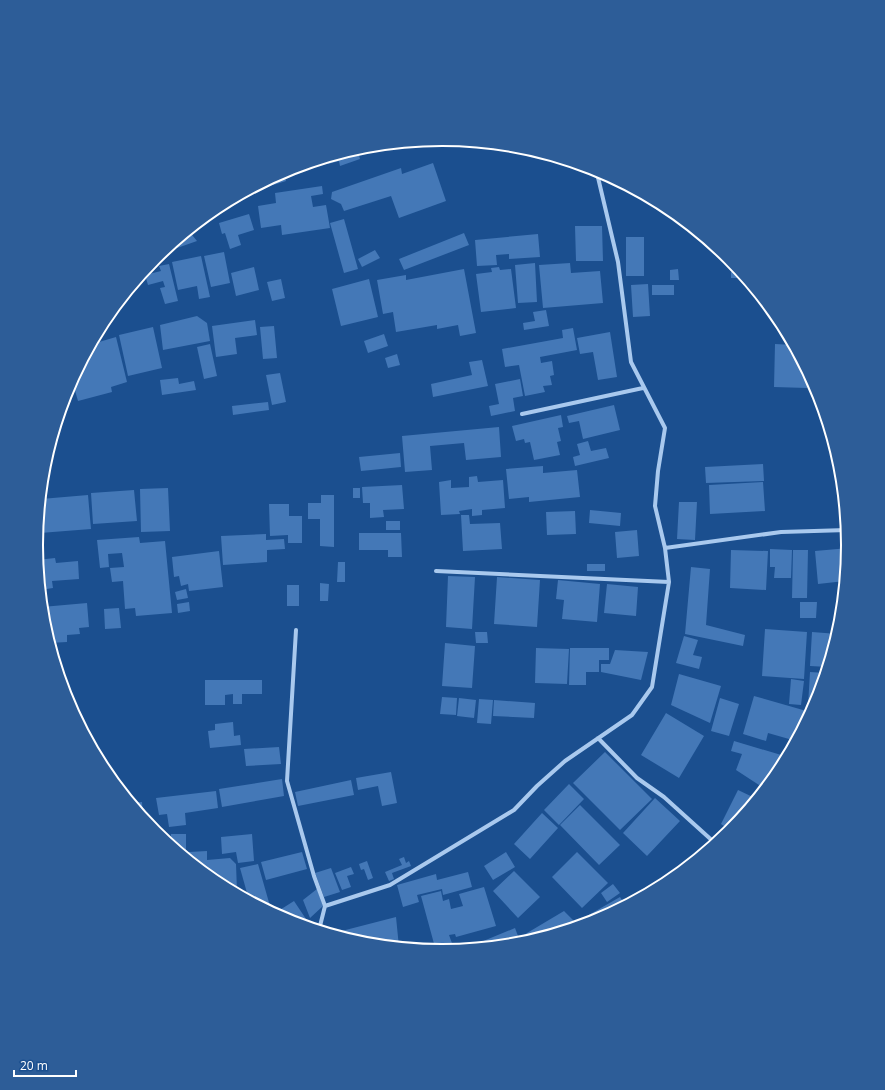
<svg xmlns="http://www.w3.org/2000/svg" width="885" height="1090" viewBox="0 0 885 1090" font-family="'Open Sans',sans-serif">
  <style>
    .building { fill: #4478b7 }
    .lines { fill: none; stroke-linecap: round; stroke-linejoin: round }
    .street { stroke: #a9c9ee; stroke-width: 4 }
    .rim { fill: none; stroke: #fff; stroke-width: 2 }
  </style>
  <rect width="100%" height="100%" fill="#1b4f8f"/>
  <path class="building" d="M408 142 394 147 393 143Z
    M357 148 360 159 340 166 339 161 328 164 325 158Z
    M433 163 446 201 399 218 391 196 344 211 341 204 331 199 332 192 401 168 402 174Z
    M283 171 286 181 273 185 271 178Z
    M322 186 323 194 311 196 313 207 326 205 330 228 282 235 281 225 261 228 258 206 276 203 275 193Z
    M249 214 254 230 238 235 241 245 230 249 225 233 222 234 219 223Z
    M344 219 358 269 344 273 330 223Z
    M575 226H602L603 261H576Z
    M188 230 197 241 160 254Z
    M464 233 469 245 404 270 399 259Z
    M538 234 540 257 509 259V254L496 255 497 265 477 266 475 240Z
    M626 237H644V276H626Z
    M375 250 380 258 362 267 358 259Z
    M224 252 230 283 211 287 204 256Z
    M201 256 210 297 199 299 197 286 178 290 172 262Z
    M535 263 537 302 518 303 515 265Z
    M570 263 571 273 600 271 603 303 543 308 539 265Z
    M169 264 178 301 165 304 160 288 165 287 163 281 148 285 145 275 161 271 159 266Z
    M254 267 259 290 236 296 231 273Z
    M499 267 500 270 511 269 516 308 481 312 476 274 492 272 491 268Z
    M464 269 476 333 460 336 458 325 437 329V325L396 332 393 312 383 314 377 280 406 275V280Z
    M678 269 679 280H670V270Z
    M731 272H742L747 278H731Z
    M281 279 285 298 272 301 267 282Z
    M369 279 378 317 341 326 332 289Z
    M648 284 650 316 633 317 631 285Z
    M652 285H674V295H652Z
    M546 310 549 326 524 330 523 323 535 321 533 312Z
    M197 316 207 323 210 341 163 350 160 325Z
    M255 320 257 335 235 338 237 354 216 357 212 326Z
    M274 326 277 358 263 359 260 327Z
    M153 327 162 368 128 376 119 335Z
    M573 328 577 350 540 357 541 363 552 361 554 375 550 376 552 385 543 386 545 392 525 396 519 365 505 367 502 349 563 338 562 330Z
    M610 332 617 377 598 380 593 352 580 354 577 338Z
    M384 334 388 346 368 353 364 341Z
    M98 337 99 342 116 337 127 382 111 387 112 392 78 401 72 380 94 338Z
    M210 344 217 376 204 379 197 347Z
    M775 344 794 345 807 370V388L774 387Z
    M397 354 400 365 388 368 385 358Z
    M482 360 488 386 433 397 431 384 472 375 469 362Z
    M280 373 286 402 272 405 266 375Z
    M178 378 179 384 194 381 196 390 162 395 160 380Z
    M520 379 523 396 513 398 515 411 491 416 489 406 499 404 495 384Z
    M268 402 269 410 233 415 232 406Z
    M614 405 620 430 583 439 579 421 569 423 567 416Z
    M561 415 563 427 558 428 561 441 557 442 560 455 534 460 530 442 525 443 524 439 516 441 512 426Z
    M499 427 501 457 466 460 464 443 430 446 432 470 405 472 402 436Z
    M588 441 591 451 606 448 609 458 575 466 573 457 580 455 577 444Z
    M400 453 401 467 361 471 359 457Z
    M763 464 764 481 706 483 705 467Z
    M543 466V473L577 470 580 497 529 502V497L509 499 506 469Z
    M477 476 478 482 503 480 505 508 482 510V515L472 516V509L459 511 460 514 441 515 439 482 451 480V488L469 487V477Z
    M763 482 765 511 710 514 709 485Z
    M402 485 404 509 383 510 384 517 370 518V503H363L362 487Z
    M168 488 170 531 141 532 140 489Z
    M353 488H360V498H353Z
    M134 490 137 521 93 524 91 493Z
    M88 495 91 529 40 533 38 520 41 499Z
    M321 495H334V547L320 546V519H308V503H321Z
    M679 502H697L695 540 677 539Z
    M269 504H289V516H302V543H288V535L270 536Z
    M590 510 621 513 620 526 589 523Z
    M575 511 576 534 547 535 546 512Z
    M461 515H469L470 524 500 523 502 549 463 551Z
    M386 521H400V530H386Z
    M637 530 639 556 617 558 615 532Z
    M359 533H401L402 557H388V550H359Z
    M266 534V540L284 539 285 549 267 550V562L223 565 221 536Z
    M139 537 140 543 165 541 172 613 136 616 135 608 125 609 123 581 112 582 110 568 124 567 122 553 108 554 109 567 100 568 97 540Z
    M849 548 845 581 818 584 815 551Z
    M770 549 792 550 791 578H774L775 567H770Z
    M731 550 768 551 766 590 730 588Z
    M793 550H808L807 598H792Z
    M219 551 223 587 189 591 188 584 181 586 179 576 174 577 172 557Z
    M55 558 56 563 78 561 79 579 52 581 53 588 40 590 37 560Z
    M338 562H345V582H337Z
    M587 564H605V571H587Z
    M691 567 710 569 706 625 745 635 743 646 685 634Z
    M448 576 475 577 472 629 446 627Z
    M497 577 540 580 537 627 494 624Z
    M558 580 600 584 597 622 562 619 564 600 556 599Z
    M320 583 329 584 328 601H320Z
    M607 584 638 587 636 616 604 613Z
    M287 585H299V606H287Z
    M186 589 188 598 177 600 175 592Z
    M189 602 190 611 178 613 177 604Z
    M800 602H817L816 618H800Z
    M87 603 89 627 79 628 80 634 67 635V642L49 643 44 624 42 607Z
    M119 608 121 628 105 629 104 609Z
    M765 629 807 632 804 679 762 676Z
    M475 632H487L488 643H476Z
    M812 632 838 634 828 667 810 666Z
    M684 636 698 640 693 655 702 657 699 669 676 663Z
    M445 643 475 646 472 688 442 686Z
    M536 648 569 649 567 684 535 683Z
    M570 648H609V660H599V672H586V685H569Z
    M615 650 648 652 641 680 601 672V664H610Z
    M810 672 826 673 815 706H808Z
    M679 674 721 686 710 723 671 705Z
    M791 679 804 681 801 705 789 704Z
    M205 680H262V694H242V704H233V694L225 695V705H205Z
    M754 696 810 712 808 720 796 741 768 733 766 741 743 734Z
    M442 697 457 698 456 715 440 714Z
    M459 698 476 700 474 718 457 716Z
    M720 698 739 704 729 736 711 731Z
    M479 699 493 700 491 724 477 723Z
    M494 700 535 703 534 718 493 716Z
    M666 713 704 736 679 778 641 755Z
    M233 722 234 736 240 735 241 745 210 748 208 731 215 730V724Z
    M734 741 788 757 780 771 778 774 777 773 765 789 736 770 742 754 731 751Z
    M279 747 281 764 246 766 244 749Z
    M605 752 652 799 620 830 573 783Z
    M391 772 397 803 382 806 378 786 358 790 356 778Z
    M282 779 284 796 222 807 219 789Z
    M351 780 354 795 298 806 295 792Z
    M569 784 584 799 559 825 544 810Z
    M738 790 757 799 731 831 721 824Z
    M216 791 218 808 185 813 186 825 169 827 167 814 159 815 156 798Z
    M655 798 680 821 647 856 623 833Z
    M142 802 143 817 131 803Z
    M580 805 620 845 599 865 560 825Z
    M542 813 558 828 530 859 514 844Z
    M171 834H186V858L163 839H171Z
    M252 834 254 861 238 863 236 852 222 854 221 837Z
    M207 851V860L230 858 236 864 237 891H232L216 883 189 861V852Z
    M302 852 307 869 266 880 261 862Z
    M506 852 515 867 493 880 484 866Z
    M577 852 608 883 582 908 552 877Z
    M404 857 406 863 409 861 411 866 392 873 394 879 389 881 385 872 402 865 399 859Z
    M367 861 373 878 368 880 364 869 361 870 359 864Z
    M258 864 272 913 249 900 240 868Z
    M351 867 354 874 347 876 351 887 342 890 335 873Z
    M331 868 340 892 324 897 315 873Z
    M514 871 540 897 518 918 493 891Z
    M468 872 472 887 443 895 442 889 417 895 419 902 403 907 397 885 436 874 437 880Z
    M613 884 620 893 607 902 601 893Z
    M484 887 496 926 456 937 455 934 449 935 453 946 436 951 421 896 441 891 443 901 449 899 451 909 463 906 459 894Z
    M317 889 323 906 310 918 303 900Z
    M620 897 626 906 592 922 587 916Z
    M294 901 312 928 287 920 277 915 275 913Z
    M564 911 579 926 563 931 561 928 547 936 526 942 522 936Z
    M396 917 399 947 363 944 330 934Z
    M515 928 521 944 465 949H464Z"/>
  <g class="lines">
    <path class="street" d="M522 414 643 388
      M665 548 781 532 847 530
      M436 571 669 582
      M296 630 287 781 314 876 325 906
      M598 738 637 778 664 797 716 844
      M319 930 325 906 390 885 514 810 537 786 565 761 632 715 652 687 669 582 665 548 655 506 658 471 665 428 631 362 618 262 596 169"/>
  </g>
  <path d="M0 0H885V1090H0ZM43 545a399 399 0 1 1 798 0a399 399 0 1 1-798 0Z" fill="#2d5d98" fill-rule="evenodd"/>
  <path class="rim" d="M43 545a399 399 0 1 1 798 0a399 399 0 1 1-798 0Z"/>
  <path d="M14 1070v6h62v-6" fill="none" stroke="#ffffff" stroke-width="2"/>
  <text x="20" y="1070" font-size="12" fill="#ffffff" stroke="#1b4f8f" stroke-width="3" paint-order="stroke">20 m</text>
</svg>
